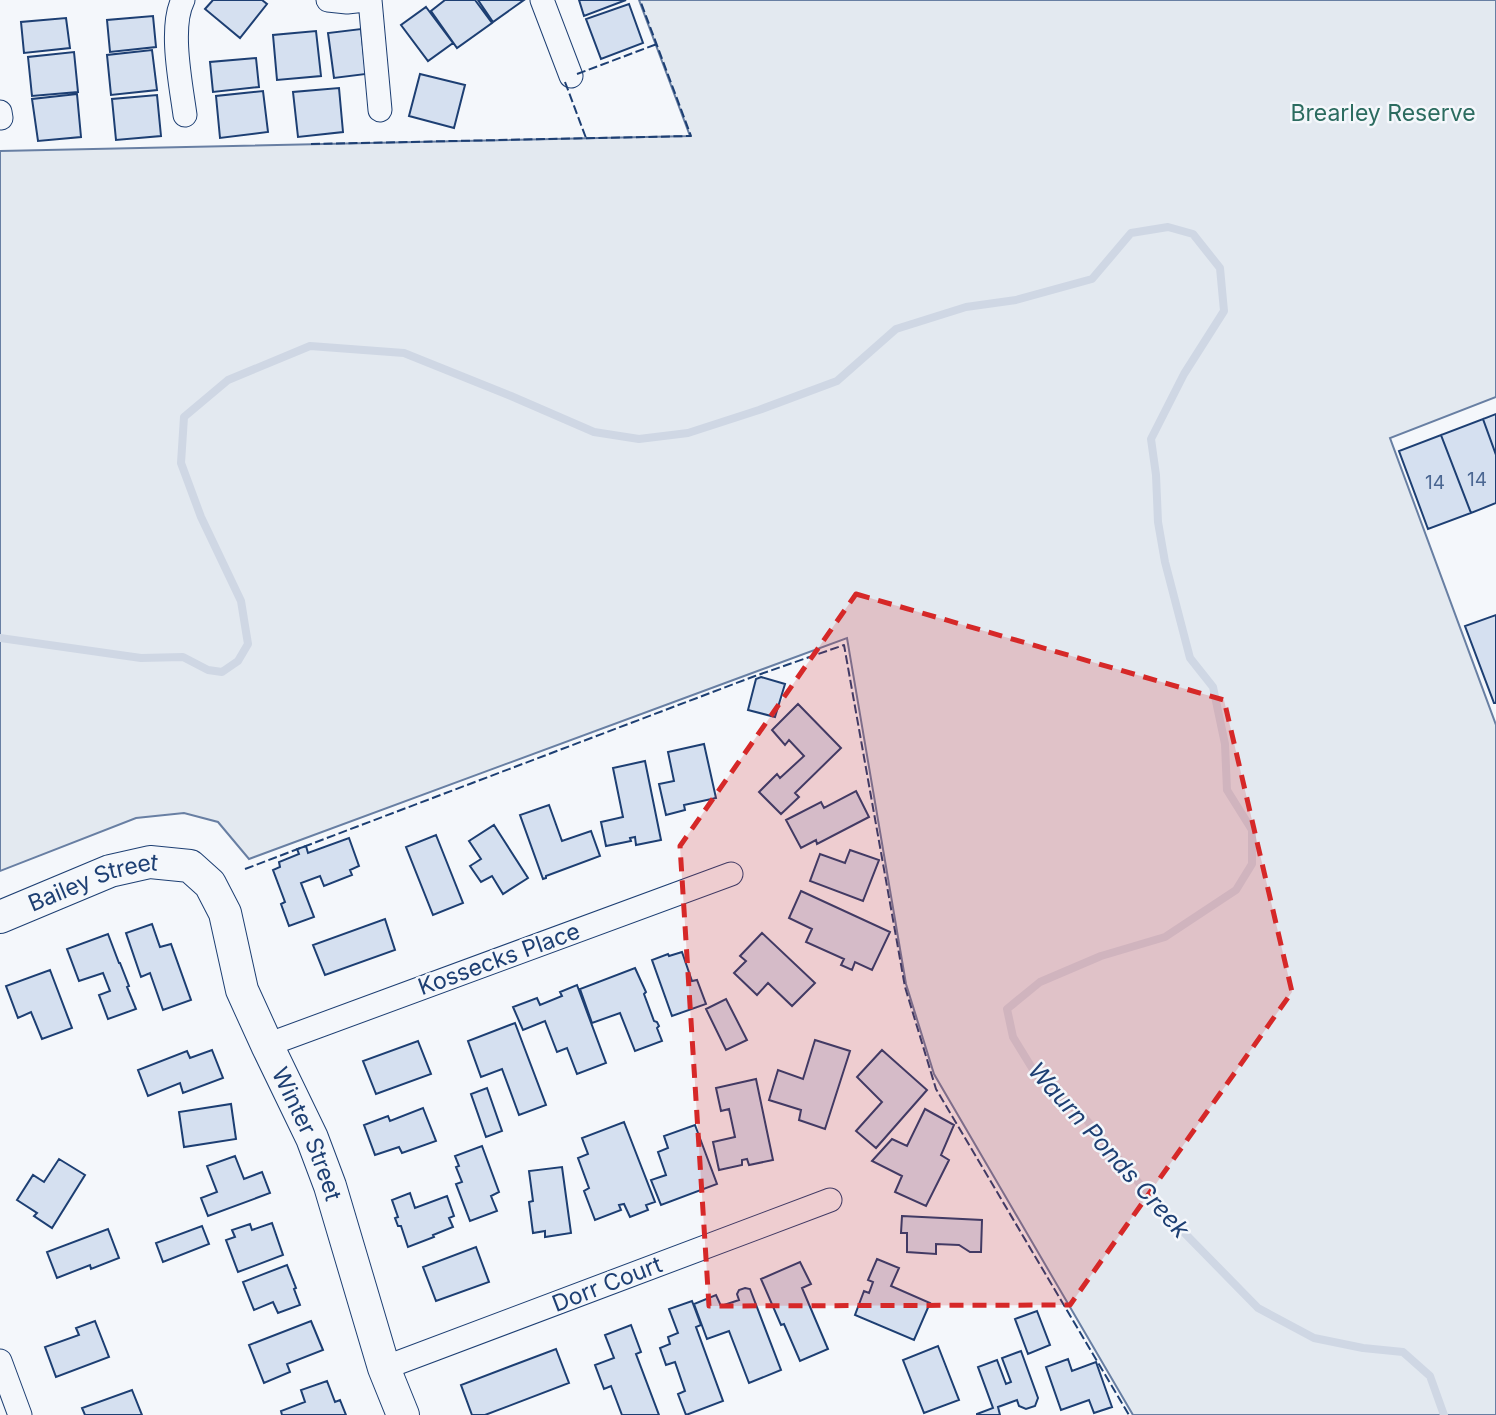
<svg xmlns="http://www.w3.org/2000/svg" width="1496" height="1415" viewBox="0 0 1496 1415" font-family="Inter,sans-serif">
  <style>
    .green { fill: #e3e9f0; stroke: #687fa3; stroke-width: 2 }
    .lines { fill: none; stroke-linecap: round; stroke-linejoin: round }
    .stream { stroke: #cfd7e4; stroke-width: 8 }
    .building { fill: #d5e0f0; stroke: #1d3f73; stroke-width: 2 }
    .street-casing { stroke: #1d3f73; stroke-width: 25 }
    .secondary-casing { stroke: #1d3f73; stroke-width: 34 }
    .street { stroke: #f4f7fb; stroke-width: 23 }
    .secondary { stroke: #f4f7fb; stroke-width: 32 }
    .fence { stroke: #1d3f73; stroke-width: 2; stroke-dasharray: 9 3.5; stroke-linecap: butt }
    .marked { fill: #d62828; fill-opacity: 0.2; stroke: #d62828; stroke-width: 5; stroke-dasharray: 14 9; stroke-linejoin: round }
    .labels { text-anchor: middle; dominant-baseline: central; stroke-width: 5; stroke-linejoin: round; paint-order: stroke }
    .number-label { font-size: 19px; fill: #4b6792 }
    .park-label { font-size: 23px; fill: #2c6c60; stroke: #f4f7fb }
    .street-label { font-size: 23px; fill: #1d3f73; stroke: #f4f7fb }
    .water-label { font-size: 24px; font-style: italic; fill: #1d3f73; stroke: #f4f7fb }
  </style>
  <rect width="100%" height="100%" fill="#f4f7fb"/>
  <path class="green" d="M639 0H1496V397L1390 438 1496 725V1415H1133L934 1074 906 984 847 638 249 859 218 822 184 813 136 818 0 871V151L690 136Z"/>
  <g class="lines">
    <path class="stream" d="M0 638 141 658 183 657 208 670 222 672 238 661 248 644 241 601 201 517 181 463 184 417 228 380 310 346 404 353 511 396 594 432 639 439 688 433 759 410 837 381 896 329 966 307 1016 300 1092 279 1131 233 1168 227 1193 234 1220 268 1224 311 1184 374 1151 439 1156 475 1158 522 1165 562 1190 658 1213 687 1225 744 1227 790 1252 830V864L1236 890 1165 937 1101 956 1040 982 1007 1009 1013 1037 1037 1076 1084 1117 1159 1207 1258 1308 1314 1338 1363 1348 1403 1352 1430 1376 1444 1415"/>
  </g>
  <path class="building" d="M213 0H262L267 4 240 38 205 9Z
    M445 0H475L492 23 457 48 431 11Z
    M478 0H524L493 22Z
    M579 0H626L584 16Z
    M629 4 643 43 601 59 586 19Z
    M426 7 453 43 428 61 401 25Z
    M153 16 156 47 110 52 107 20Z
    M66 18 70 48 24 53 21 22Z
    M361 29 366 74 334 78 328 33Z
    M316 31 321 76 277 80 273 35Z
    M152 50 157 90 111 95 107 55Z
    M74 52 78 92 32 96 28 57Z
    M256 58 259 87 213 92 210 62Z
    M420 74 465 85 454 128 409 116Z
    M339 88 343 132 298 137 293 92Z
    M263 91 268 132 220 138 216 96Z
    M77 94 81 137 38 141 32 99Z
    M157 95 161 136 116 140 112 99Z
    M1496 414V455L1483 419Z
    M1483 419 1496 455V503L1471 513 1441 435Z
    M1441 435 1471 513 1428 529 1399 451Z
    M1496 615V703H1494L1465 626Z
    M761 677 785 684 775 717 748 710 756 679Z
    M798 704 841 748 795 793 799 797 781 814 759 792 777 774 780 778 804 756 789 740 785 745 772 730Z
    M704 744 716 798 684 805 685 810 666 815 659 784 674 781 668 752Z
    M645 761 661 840 636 845 635 837 630 838 631 841 606 846 601 822 623 817 613 768Z
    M856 791 869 817 817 844 816 840 801 848 786 820 821 802 824 808Z
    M549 805 562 841 591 831 600 856 546 876V878L543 879 520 815Z
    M494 825 528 878 503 894 492 876 481 882 470 866 481 859 469 841Z
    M436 835 463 903 433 915 406 847Z
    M349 838 359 866 350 870 352 875 324 886 320 876 301 883 314 917 289 926 281 904 285 902 273 870 280 867 279 862 299 854 297 849 306 846 308 853Z
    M850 850 879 860 863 901 810 881 820 854 845 863Z
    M801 891 890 932 872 970 855 962 852 970 841 965 844 959 806 942 812 929 789 918Z
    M385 919 395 950 325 975 313 945Z
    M152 924 160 947 171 944 191 1000 163 1010 150 973 141 977 126 933Z
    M762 933 815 983 792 1006 768 983 757 995 734 973 746 961 740 956Z
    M108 934 119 963H120L129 986 127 987 136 1009 108 1019 99 995 110 991 103 973 79 981 67 949Z
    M682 952 692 981 697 980 706 1004 672 1016 652 960 668 954 669 956Z
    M635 968 646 992 644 994 654 1021 657 1022 659 1026 657 1028 662 1041 635 1051 620 1013 592 1023 580 989Z
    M50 970 72 1028 42 1039 31 1012 18 1018 6 986Z
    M577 985 606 1063 577 1074 567 1048 557 1052 545 1021 523 1030 513 1007 537 998 540 1005 562 996 560 992Z
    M726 999 747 1040 726 1050 706 1009Z
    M515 1023 546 1105 519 1115 502 1069 481 1077 468 1041Z
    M815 1040 850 1051 825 1129 799 1120 801 1110 769 1100 778 1070 803 1079Z
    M418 1041 431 1074 376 1094 363 1061Z
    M212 1050 223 1078 183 1093 180 1083 148 1096 138 1070 187 1051 190 1058Z
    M882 1050 927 1090 876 1148 856 1131 882 1102 857 1077Z
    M756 1079 773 1160 749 1165 747 1159 742 1160V1165L719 1170 713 1142 735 1137 729 1109 721 1111 716 1088Z
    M487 1088 502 1131 486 1137 471 1094Z
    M231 1104 236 1139 184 1147 179 1112Z
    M423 1108 436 1141 402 1153 399 1147 375 1155 364 1125 388 1116 390 1121Z
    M925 1109 954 1125 941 1155 949 1160 926 1206 895 1192 902 1176 872 1161 892 1139 907 1146Z
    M624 1122 655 1202 646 1205 648 1210 630 1217 624 1204 619 1205 621 1210 595 1220 584 1191 589 1188 578 1158 588 1154 582 1138Z
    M695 1125 717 1184 661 1205 651 1180 666 1175 658 1152 668 1148 664 1136Z
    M482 1146 499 1192 491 1196 497 1211 470 1221 456 1184 462 1182 456 1167 459 1166 455 1156Z
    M235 1156 244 1179 262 1172 270 1193 208 1216 201 1198 217 1192 207 1166Z
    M59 1159 85 1175 52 1228 34 1216 37 1213 17 1200 33 1175 44 1182Z
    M562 1167 571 1233 545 1237V1231L533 1233 529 1202 533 1201 529 1171Z
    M410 1193 415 1208 447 1196 454 1216 449 1218 453 1227 433 1235 434 1237 408 1247 401 1226H398L395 1218 398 1217 392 1200Z
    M902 1216 982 1220 981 1252H970L959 1245 936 1244V1254L907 1252V1233H901Z
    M272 1223 283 1255 238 1272 226 1240 235 1237 232 1230 250 1224 252 1230Z
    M202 1226 209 1244 163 1262 156 1243Z
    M108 1229 119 1258 91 1269 90 1265 57 1278 47 1252Z
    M476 1247 489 1282 436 1301 423 1267Z
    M877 1259 899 1268 891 1286 930 1303 914 1340 855 1315 864 1291 869 1293 873 1282 868 1280Z
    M800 1262 811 1284 802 1288 828 1349 800 1361 784 1324 781 1325 761 1279Z
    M287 1265 296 1288 294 1289 300 1305 278 1313 273 1302 254 1310 243 1282Z
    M745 1288 750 1289 781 1370 749 1383 729 1331 707 1339 694 1304 716 1295 721 1306 739 1300 737 1294 739 1290Z
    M692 1301 701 1325 696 1327 723 1401 686 1415 678 1394 685 1391 675 1362 666 1365 660 1348 670 1344 668 1337 678 1333 669 1309Z
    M1037 1311 1050 1345 1028 1354 1015 1319Z
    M95 1321 109 1357 56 1377 45 1347 79 1335 76 1328Z
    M311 1321 323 1350 287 1364 290 1372 264 1383 249 1345Z
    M631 1325 641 1352 636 1354 659 1415H622L611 1386 604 1389 595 1365 614 1358 605 1335Z
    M938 1346 959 1400 924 1413 903 1360Z
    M556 1349 569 1383 485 1415H472L461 1385Z
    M1021 1351 1038 1398 1035 1406 1026 1409 1019 1406 1017 1400 998 1407 1000 1415H977V1414L993 1408 978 1367 997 1360 1006 1384 1011 1382 1002 1358Z
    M1068 1359 1072 1371 1096 1362 1112 1407 1094 1413 1089 1400 1061 1410 1046 1367Z
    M327 1381 335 1402 340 1400 346 1415H282L281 1411 305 1402 301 1390Z
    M132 1390 142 1415H85L82 1408Z"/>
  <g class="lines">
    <g class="street-casing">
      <path id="street" d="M183 0C169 27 181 85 185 115
        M328 0 347 2 365 0
        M370 0 380 110
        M542 0 571 76
        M0 112 1 118
        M267 1045 731 874
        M0 1361 20 1415
        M384 1368 830 1200"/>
    </g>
    <g class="secondary-casing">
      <g id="secondary">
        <path id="s1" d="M0 917 110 871 150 862 190 866 210 884 225 913 242 990 267 1045 312 1138 330 1186 384 1368 403 1415"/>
      </g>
    </g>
    <use href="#street" class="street"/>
    <use href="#secondary" class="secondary"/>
    <path class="fence" d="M577 74 657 44
      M565 82 586 138
      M311 144 691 136 640 0
      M245 869 755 676 844 645 905 987 936 1089 1129 1415"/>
  </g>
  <path class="marked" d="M856 594 1224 700 1292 992 1070 1305 709 1306 680 846Z"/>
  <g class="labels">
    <g class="number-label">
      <text x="1477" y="479">14</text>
      <text x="1435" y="482">14</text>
    </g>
    <g class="park-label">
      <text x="1383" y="113">Brearley Reserve</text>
    </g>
    <g class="street-label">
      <text stroke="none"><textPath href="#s1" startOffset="100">Bailey Street</textPath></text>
      <text transform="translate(499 959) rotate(-20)">Kossecks Place</text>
      <text stroke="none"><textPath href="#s1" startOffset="497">Winter Street</textPath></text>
      <text transform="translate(607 1284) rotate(-21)">Dorr Court</text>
    </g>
    <g class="water-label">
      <text transform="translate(1109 1150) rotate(48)">Waurn Ponds Creek</text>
    </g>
  </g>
</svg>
